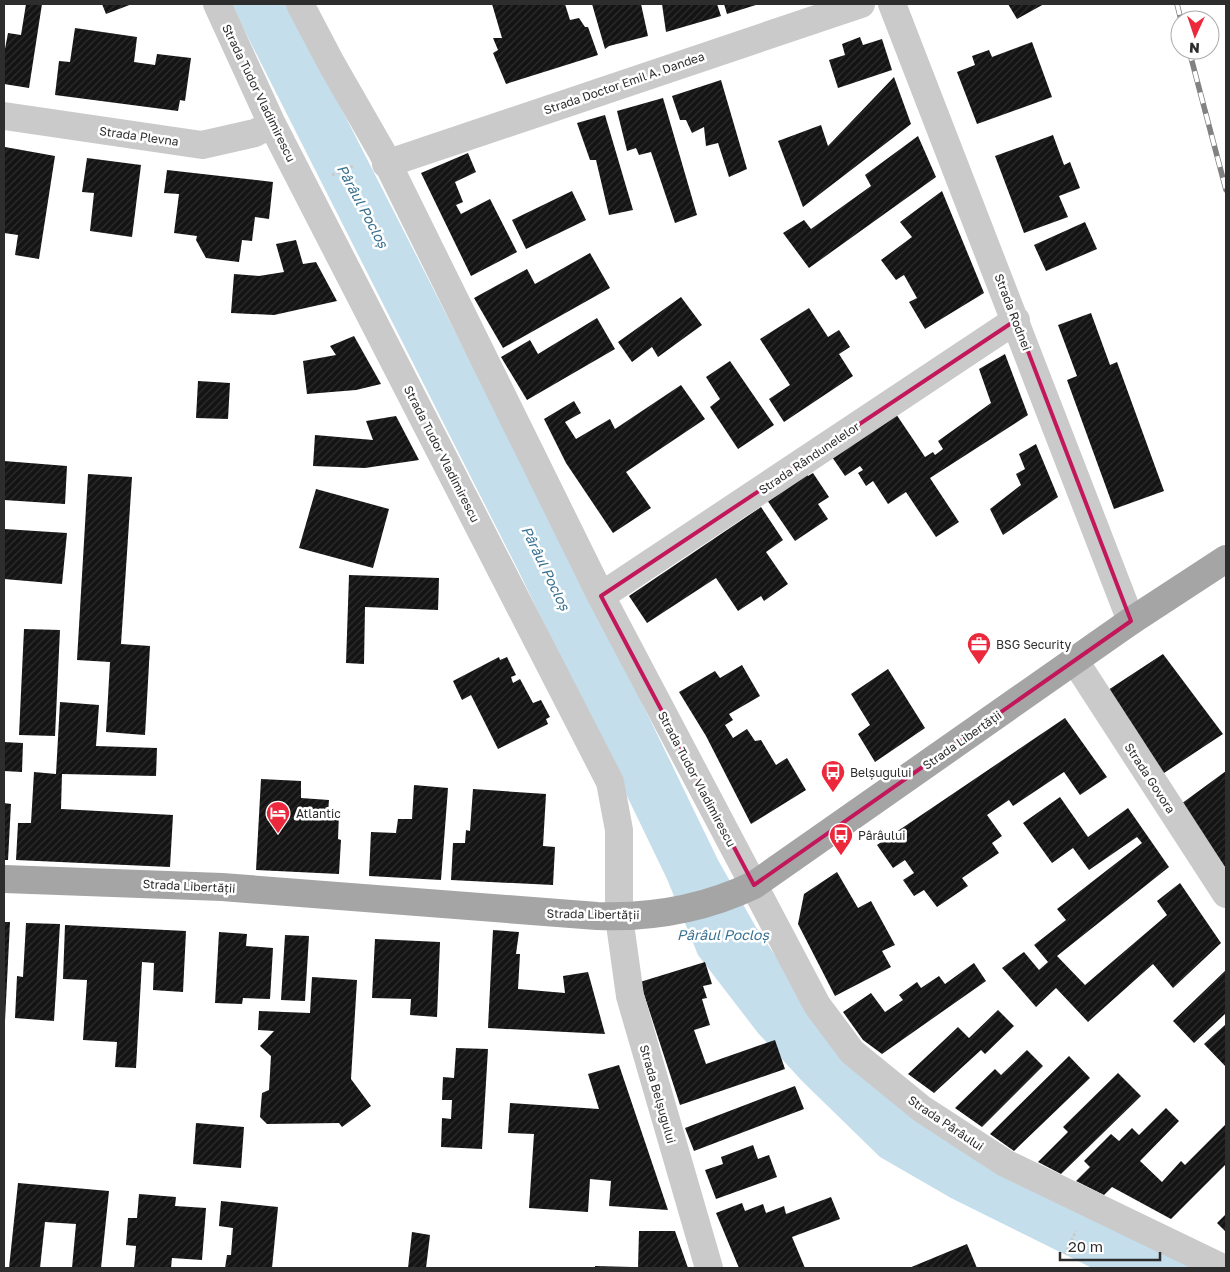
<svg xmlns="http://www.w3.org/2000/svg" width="1230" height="1272" viewBox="0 0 1230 1272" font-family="'Golos Text',sans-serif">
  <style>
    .water { fill: #c5deec }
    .building { fill: url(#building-hatch) }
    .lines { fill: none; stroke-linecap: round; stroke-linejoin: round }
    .path { stroke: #cacaca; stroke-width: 3; stroke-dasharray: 2.5 2.5; stroke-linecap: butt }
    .minor { stroke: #cacaca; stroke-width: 28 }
    .major { stroke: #a5a5a5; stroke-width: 28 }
    .rail-casing { stroke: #828282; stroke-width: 5.5 }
    .rail { stroke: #fff; stroke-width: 4; stroke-dasharray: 11; stroke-linecap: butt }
    .marked { fill: none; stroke: #c2185b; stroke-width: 4; stroke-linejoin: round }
    .labels { text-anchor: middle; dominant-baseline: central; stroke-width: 5; stroke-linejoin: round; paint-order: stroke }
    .street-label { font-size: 12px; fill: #2d2d2d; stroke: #fff }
    .poi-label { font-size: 12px; fill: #2d2d2d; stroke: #fff; text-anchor: start }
    .water-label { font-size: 14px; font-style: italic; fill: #397191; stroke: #fff }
  </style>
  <defs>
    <pattern id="building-hatch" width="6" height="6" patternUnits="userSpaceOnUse" patternTransform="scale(1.25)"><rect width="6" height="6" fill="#141414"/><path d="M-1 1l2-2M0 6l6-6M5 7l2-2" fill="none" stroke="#2e2e2e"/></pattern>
  </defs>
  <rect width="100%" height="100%" fill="#fff"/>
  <path class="water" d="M231 4H288L597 610 718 860 757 929 844 1055 1202 1268H1092L951 1198 880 1157 802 1081 758 1033 698 955 667 879 519 572Z"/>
  <path class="building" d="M26 4H42L29 88 4 84V54L8 33 21 35Z
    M102 4H132L106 14Z
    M492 4H565L570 20 579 18 585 27H588L598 55 506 84 493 53 498 50 493 38H502Z
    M592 4H641L648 36 609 46 605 49Z
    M662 4H717L721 16 666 32Z
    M724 4H759L727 14Z
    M1008 4H1044L1017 19Z
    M75 28 137 37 134 62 155 65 157 54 191 58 185 101 180 100 178 111 55 95 59 61 70 62Z
    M860 37 863 45 882 39 892 70 838 88 829 60 845 55 842 44Z
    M1032 42 1052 97 977 124 957 72 975 65 972 56 989 50 992 57Z
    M894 77 911 124 803 207 778 141 821 125 828 146Z
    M721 80 747 169 729 177 718 143 706 146 704 127 692 133 686 120H680L672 96Z
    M663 98 697 215 675 223 651 152 639 155 636 148 627 151 617 111Z
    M605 115 633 210 609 215 596 160H590L577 123Z
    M1053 135 1064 165 1070 162 1080 188 1059 196 1068 217 1024 233 995 156Z
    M918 136 936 177 809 268 783 233 804 220 811 229 871 186 865 175Z
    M5 147 55 156 39 259 15 255 18 235 4 233Z
    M468 153 476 172 455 182 463 202 456 205 461 214 490 199 517 252 471 276 421 173Z
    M87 158 141 165 132 237 90 231 94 193 82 192Z
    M167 170 273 182 269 219 255 217 252 241 242 240 239 262 206 258 196 240 197 236 174 233 179 194 164 193Z
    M572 191 586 220 526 249 512 220Z
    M942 191 984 293 925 329 909 302 917 298 904 275 896 280 881 260 912 237 900 222Z
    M1085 222 1097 249 1046 271 1034 245Z
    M296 240 303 264 316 262 337 301 274 315 231 313 234 274 259 276 284 272 276 244Z
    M590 253 610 288 503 348 474 298 527 269 535 284Z
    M681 297 702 325 658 357 652 347 632 362 618 342Z
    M809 308 828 337 839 330 850 347 839 354 853 376 784 422 769 399 790 385 760 339Z
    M1091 313 1110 365 1117 362 1164 491 1114 509 1067 380 1077 376 1058 325Z
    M597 318 615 349 527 400 501 357 530 340 538 354Z
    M354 336 381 384 356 390 307 394 303 361 336 355 330 346Z
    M1005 354 1028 415 930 478 959 522 936 537 906 492 888 504 873 481 866 486 858 473 863 470 860 466 845 476 832 457 896 414 925 457 933 452 935 455 943 449 938 441 991 403 979 369Z
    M730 361 774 425 738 449 710 407 720 399 706 377Z
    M198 381 230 383 228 419 196 418Z
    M681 385 705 419 626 472 651 508 613 533 566 463 544 419 574 401 581 413 565 422 576 439 610 419 615 429Z
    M396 416 419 460 365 468 313 466 315 435 373 440 366 421Z
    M1036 444 1058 497 1003 535 990 509 1021 485 1016 474 1025 469 1019 454Z
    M4 461 67 466 65 504 4 500Z
    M813 473 829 497 818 504 828 519 795 541 767 500 807 474 808 476Z
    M88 474 132 477 121 644 150 646 145 735 106 732 110 662 77 660Z
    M316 489 389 509 373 568 299 548Z
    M761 507 783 540 766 552 788 584 764 601 761 596 738 611 716 578 647 623 629 596Z
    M4 529 67 533 62 584 4 579Z
    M349 575 439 578 438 610 365 607 364 664 346 663Z
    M24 629 60 630 55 736 19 735Z
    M1163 654 1223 734 1161 775 1105 692Z
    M499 657 500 660 507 657 516 675 511 677 513 683 520 679 533 703 541 700 550 717 546 719 548 724 498 749 471 695 462 700 453 681Z
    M742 665 760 696 729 714 733 720 725 725 733 738 747 729 755 741 761 740 776 765 787 758 806 790 751 824 706 736 679 692 715 671 720 678Z
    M888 669 925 728 875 762 858 734 870 725 851 694Z
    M60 702 99 705 96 746 157 748 156 776 62 774 61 809 173 815 170 867 16 860 18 823H31L34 772 56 774Z
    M1065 718 1107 777 1080 795 1064 772 1013 806 1009 800 987 815 1002 836 992 843 999 853 962 878 968 886 937 907 924 890 914 896 903 880 914 873 905 860 893 868 877 845Z
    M4 742 23 743 22 772 4 771Z
    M1226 771V869L1181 804Z
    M261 779 301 781V798L329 800 328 813 339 814 338 839 341 840 339 874 256 870Z
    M414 785 448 788 441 880 369 876 371 832 396 833 398 819H412Z
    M473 789 546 794 543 846 555 847 553 885 451 880 453 843H465L466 830 470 831Z
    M1060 797 1088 837 1128 808 1169 867 1057 956 1085 985 1167 915 1157 901 1180 883 1221 943 1173 988 1153 964 1088 1022 1056 988 1036 1007 1002 968 1024 952 1039 970 1048 962 1034 945 1066 920 1057 909 1142 843 1137 837 1089 870 1073 848 1052 863 1023 823Z
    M4 803 11 804 8 860H4Z
    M837 872 858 908 871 901 895 945 882 951 891 967 835 996 798 924 804 894Z
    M4 922H10L5 1021H4Z
    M26 923 60 924 54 1021 15 1018 17 976 23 977Z
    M65 925 186 931 183 992 153 990 154 963 142 962 136 1068 115 1067 117 1042 83 1040 87 980 63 979Z
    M493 930 519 932 516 954H520L518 989 565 993 563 976 588 972 605 1034 488 1028Z
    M219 932 247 934 246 946 273 948 270 999 243 998 242 1004 215 1003Z
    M285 935 309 936 305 1001 281 1000Z
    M375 939 440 942 437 1017 410 1015 411 999 372 998Z
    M705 962 712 984 703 986 707 998 702 999 710 1025 694 1030 706 1064 775 1040 785 1069 680 1105 640 982Z
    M974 963 986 981 882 1054 863 1040 843 1012 871 993 885 1012 903 1000 899 995 917 982 921 988 939 976 945 984Z
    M1226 970V1013L1194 1043 1173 1021Z
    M312 977 357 980 351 1079 371 1106 342 1127 339 1123 267 1124 260 1117 262 1093 269 1090 271 1056 260 1046 274 1031 258 1030 259 1011 310 1013Z
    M998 1010 1014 1026 985 1054 981 1050 934 1093 908 1074 958 1027 969 1038Z
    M1226 1024V1067L1204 1044Z
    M456 1048 488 1049 482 1149 441 1147 442 1118 451 1119 452 1100H442L443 1077 454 1078Z
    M1027 1050 1043 1066 982 1127 955 1108 995 1069 1001 1075Z
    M1069 1056 1090 1078 1014 1151 990 1134Z
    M619 1065 668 1210 609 1206 611 1181 590 1179 588 1212 529 1208 534 1134 508 1133 510 1103 599 1109 588 1074Z
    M1118 1073 1141 1096 1061 1174 1038 1162 1068 1132 1063 1127Z
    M795 1086 804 1109 694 1151 685 1128Z
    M1166 1108 1179 1121 1140 1161 1162 1182 1181 1161 1185 1165 1226 1124V1164L1171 1219 1112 1187 1104 1195 1076 1181 1090 1167 1084 1161 1111 1134 1119 1141 1132 1128 1139 1135Z
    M196 1123 244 1127 241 1168 193 1164Z
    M753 1145 758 1159 769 1155 777 1177 716 1199 705 1170 723 1164 721 1157Z
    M18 1183 109 1191 101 1268H72L76 1224 45 1222 40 1268H9Z
    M139 1194 176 1197 175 1206 206 1208 202 1260 172 1258 171 1268H134L136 1246 126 1245 128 1218H137Z
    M831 1197 840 1219 792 1237 805 1268H739L716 1213 742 1203 745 1211 763 1204 766 1213 784 1206 786 1214Z
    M221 1201 278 1207 272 1268H225L227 1255H231L233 1228 219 1226Z
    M1226 1214V1232L1217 1223Z
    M639 1231H675L688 1268H638Z
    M412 1232 430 1235 426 1268H408Z
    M967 1244 977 1268H909Z
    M595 1266 632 1267V1268H595Z"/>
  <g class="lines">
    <path class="path" d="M332 175 354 166
      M1065 1254 1076 1231"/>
    <path class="minor" d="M217 4 272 124 610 782 619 830V917L630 996 709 1268
      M300 4 331 63 382 152 601 596 817 1005 852 1052 922 1109 1005 1163 1223 1268
      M892 4 1131 621
      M4 116 202 145 255 133 272 124
      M386 164 861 4
      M601 596 1016 320
      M1075 661 1226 894"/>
    <path class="major" d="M4 879 222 887 597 916C651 918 706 908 754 885L1131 621 1226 559"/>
    <g class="rail-casing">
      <path id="rail" d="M1177 4 1181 20
        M1189 50 1226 190"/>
    </g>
    <use href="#rail" class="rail"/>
  </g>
  <path class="marked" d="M1016 320 1131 621 754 885 601 596Z"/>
  <defs>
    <g id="office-pin" transform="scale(1.25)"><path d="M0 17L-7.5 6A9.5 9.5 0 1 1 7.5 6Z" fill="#eb283c" stroke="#fff"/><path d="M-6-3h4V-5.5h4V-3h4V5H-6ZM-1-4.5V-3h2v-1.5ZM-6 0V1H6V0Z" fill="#fff"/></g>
    <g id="bus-pin" transform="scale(1.25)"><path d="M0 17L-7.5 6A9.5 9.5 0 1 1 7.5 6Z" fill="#eb283c" stroke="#fff"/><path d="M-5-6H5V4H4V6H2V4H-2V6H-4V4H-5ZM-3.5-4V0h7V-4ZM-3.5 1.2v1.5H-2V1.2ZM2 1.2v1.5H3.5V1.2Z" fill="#fff"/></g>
    <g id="hotel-pin" transform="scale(1.25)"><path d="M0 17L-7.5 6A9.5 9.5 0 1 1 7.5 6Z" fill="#eb283c" stroke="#fff"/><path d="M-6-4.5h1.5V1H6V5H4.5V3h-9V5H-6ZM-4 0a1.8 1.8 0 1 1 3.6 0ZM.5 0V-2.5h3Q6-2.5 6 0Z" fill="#fff"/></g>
  </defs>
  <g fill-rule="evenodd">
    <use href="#office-pin" x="979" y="644"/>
    <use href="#bus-pin" x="833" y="772"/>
    <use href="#hotel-pin" x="278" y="813"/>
    <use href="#bus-pin" x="841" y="835"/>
  </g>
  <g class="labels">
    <g class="street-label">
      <text transform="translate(624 83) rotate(-19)">Strada Doctor Emil A. Dandea</text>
      <text transform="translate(259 93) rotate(64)">Strada Tudor Vladimirescu</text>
      <text transform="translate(139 136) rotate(8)">Strada Plevna</text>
      <text transform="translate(1013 312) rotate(69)">Strada Rodnei</text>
      <text transform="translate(442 454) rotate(63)">Strada Tudor Vladimirescu</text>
      <text transform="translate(809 458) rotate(-34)">Strada Rândunelelor</text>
      <text transform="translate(962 740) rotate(-35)">Strada Libertății</text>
      <text transform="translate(1150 778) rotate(57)">Strada Govora</text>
      <text transform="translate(697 779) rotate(62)">Strada Tudor Vladimirescu</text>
      <text transform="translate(189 886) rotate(3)">Strada Libertății</text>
      <text transform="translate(593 914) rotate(1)">Strada Libertății</text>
      <text transform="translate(658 1094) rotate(74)">Strada Belșugului</text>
      <text transform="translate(946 1123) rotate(34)">Strada Pârâului</text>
    </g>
    <g class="poi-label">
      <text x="996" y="644">BSG Security</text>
      <text x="850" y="772">Belșugului</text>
      <text x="296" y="813">Atlantic</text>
      <text x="858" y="835">Pârâului</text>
    </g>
    <g class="water-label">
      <text transform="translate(363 206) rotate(62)">Pârâul Pocloș</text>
      <text transform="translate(546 568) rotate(64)">Pârâul Pocloș</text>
      <text x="723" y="934">Pârâul Pocloș</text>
    </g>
  </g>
  <rect width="1230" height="1272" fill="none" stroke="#2d2d2d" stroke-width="10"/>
  <g transform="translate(1195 35) rotate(183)"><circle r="24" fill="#ffffff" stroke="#ababab"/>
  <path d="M0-4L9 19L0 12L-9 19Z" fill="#eb283c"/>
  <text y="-8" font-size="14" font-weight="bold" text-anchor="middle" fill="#2d2d2d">N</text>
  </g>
  <path d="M1060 1252v8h100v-8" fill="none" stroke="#2d2d2d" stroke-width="2.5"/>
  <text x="1068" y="1252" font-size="15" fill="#2d2d2d" stroke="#ffffff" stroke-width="4" paint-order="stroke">20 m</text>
</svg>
